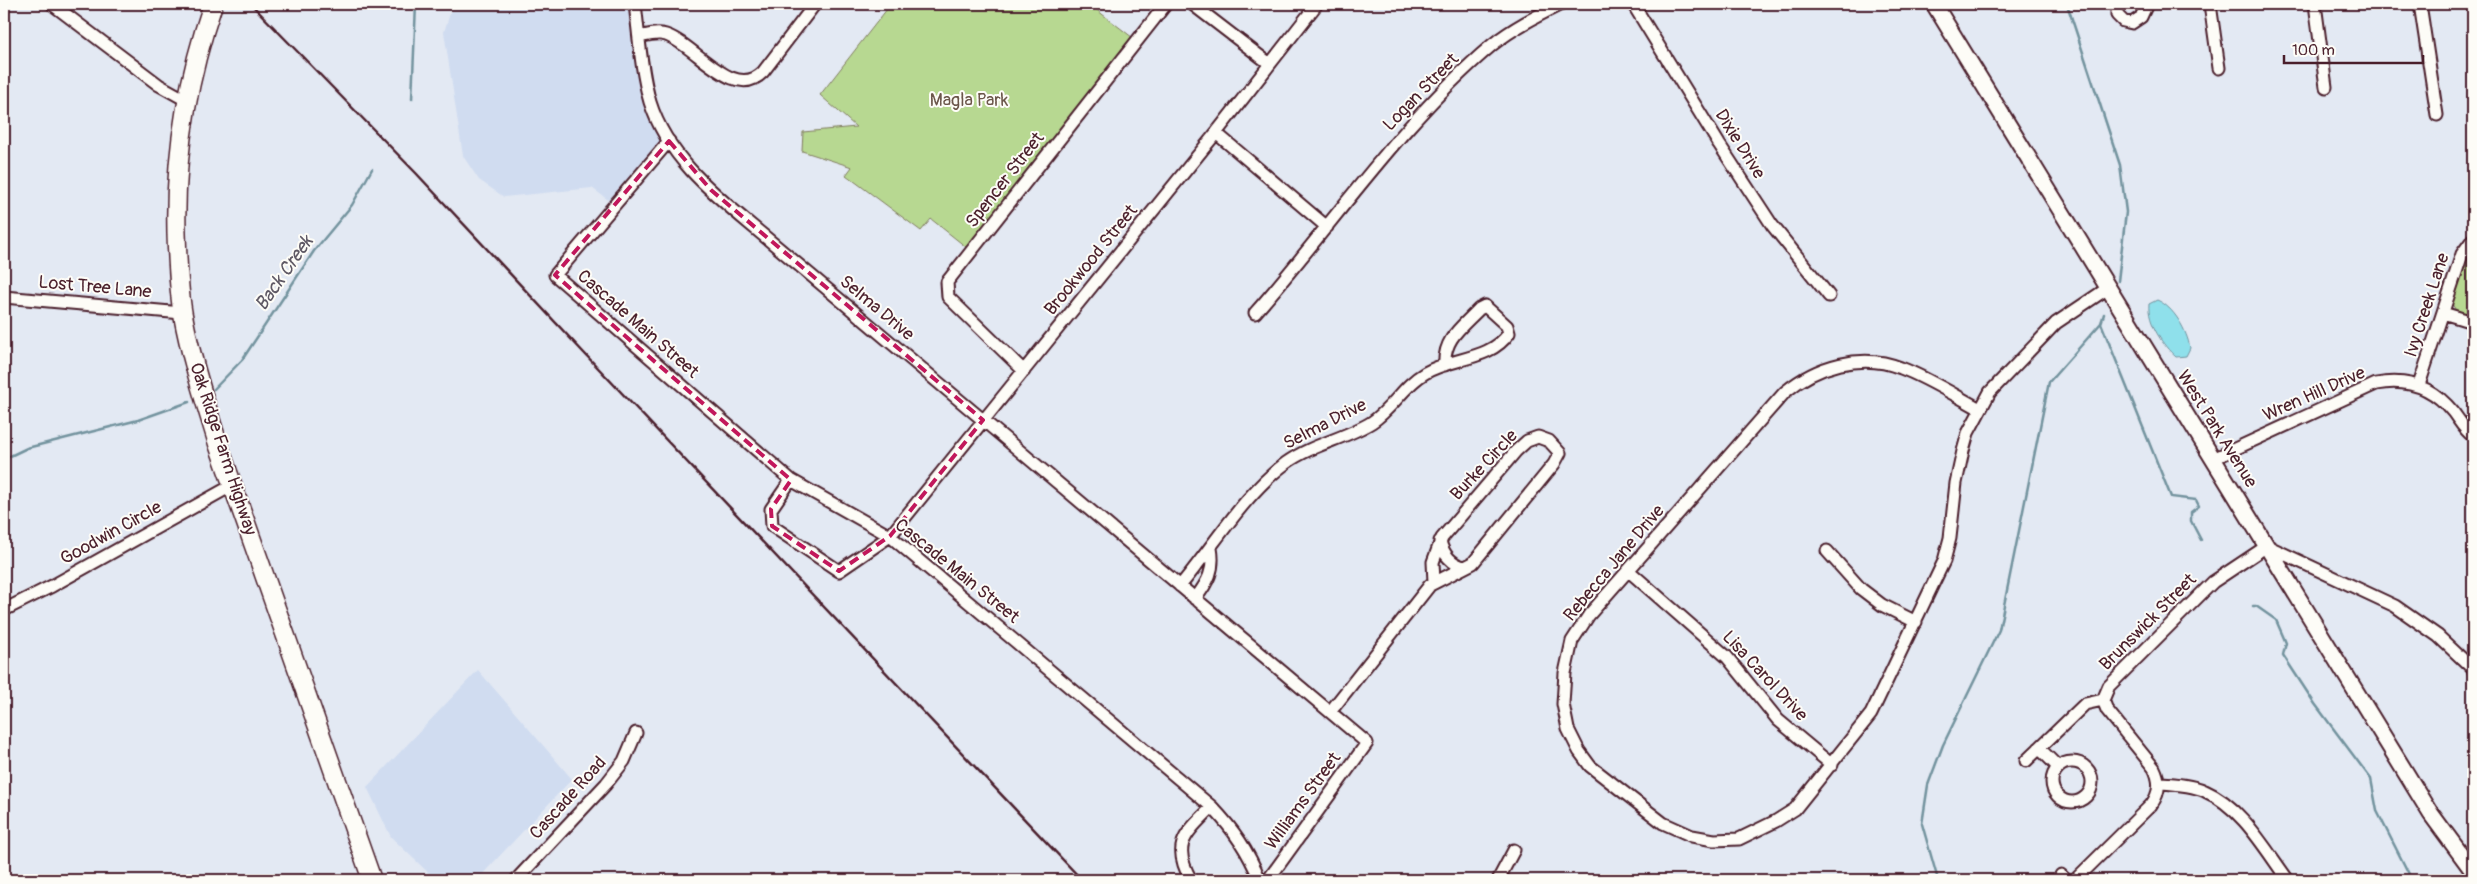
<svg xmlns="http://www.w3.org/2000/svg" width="2477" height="884" viewBox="0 0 2477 884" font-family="Pangolin,sans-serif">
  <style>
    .built { fill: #d0dcf0 }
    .green { fill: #b7d891; stroke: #807c5e }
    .water { fill: #8fe0eb; stroke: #73939e }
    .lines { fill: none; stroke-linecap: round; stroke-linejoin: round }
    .stream { stroke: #73939e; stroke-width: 2.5 }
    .street-casing { stroke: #4a1f2b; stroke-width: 15 }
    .secondary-casing { stroke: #4a1f2b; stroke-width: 19 }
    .primary-casing { stroke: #4a1f2b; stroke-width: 21 }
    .street { stroke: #fdfcf7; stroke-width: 11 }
    .secondary { stroke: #fdfcf7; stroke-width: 15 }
    .primary { stroke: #fdfcf7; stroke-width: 18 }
    .rail { stroke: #4a1f2b; stroke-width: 2.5 }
    .marked { fill: none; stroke: #c2185b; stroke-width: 4; stroke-dasharray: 10 6; stroke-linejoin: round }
    .labels { text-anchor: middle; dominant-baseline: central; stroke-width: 4; stroke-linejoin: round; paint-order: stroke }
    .street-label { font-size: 18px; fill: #4a1f2b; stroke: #fdfcf7 }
    .park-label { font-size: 18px; fill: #6b564a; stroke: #fdfcf7 }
    .water-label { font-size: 19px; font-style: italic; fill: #5f5965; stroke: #fdfcf7 }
  </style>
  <rect width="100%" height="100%" fill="#e3e9f3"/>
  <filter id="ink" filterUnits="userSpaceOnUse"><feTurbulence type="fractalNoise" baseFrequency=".02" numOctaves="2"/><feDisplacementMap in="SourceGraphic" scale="10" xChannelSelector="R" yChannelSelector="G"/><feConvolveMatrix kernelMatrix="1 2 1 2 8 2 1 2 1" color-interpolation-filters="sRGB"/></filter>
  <g filter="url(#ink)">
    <path class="built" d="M453 4H635L645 78 669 141 615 205 592 188 504 197 479 180 463 156 444 32Z
      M478 670 572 779 477 880H436L391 837 367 787Z"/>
    <path class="green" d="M891 4H1089L1137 41 971 251 931 219 921 231 846 175 852 167 802 151 803 132 856 127 820 95Z
      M2473 247V313L2467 315 2457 312 2452 304 2464 261Z"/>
    <path class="water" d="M2157 300C2174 307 2187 331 2190 348L2186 356 2176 357C2163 346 2147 322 2149 304Z"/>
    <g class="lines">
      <path class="stream" d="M2067 4 2120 165 2126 212 2118 281
        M412 99 416 4
        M2101 323 2171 497 2196 500 2199 506 2191 512V521L2201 540
        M214 389 242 360 314 251 352 205 372 169
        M4 459 27 448 138 420 189 402
        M2253 606H2256L2276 620 2286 643 2283 655 2315 704 2371 779 2377 811 2412 880
        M1938 880 1922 824 1928 785 1943 745 1999 630 2049 382 2101 323 2104 314"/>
      <g class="street-casing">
        <path id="street" d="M52 4 159 85 186 100
          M635 4C639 36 641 71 650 102 668 160 719 198 763 235L1367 743 1268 880
          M1192 4 1270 64
          M1633 4 1719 144 1772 225 1829 296
          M2117 4V15L2123 21 2132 23 2141 17 2147 4
          M2210 4 2219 68
          M2315 4 2326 87
          M2420 4 2437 115
          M639 37C648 35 658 32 666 35 696 45 734 102 763 72L815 4
          M1216 133 1327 227
          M669 141 555 275 791 480 890 536 1212 807C1234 830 1248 851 1260 880
          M4 297 182 313
          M1255 313C1333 224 1401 122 1492 45 1513 28 1537 16 1561 4
          M2443 313 2466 320 2473 319
          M1024 371 948 297 947 282 1166 4
          M2419 385 2462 254 2473 239
          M1980 409C1954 395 1928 378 1901 368 1862 352 1816 366 1785 392L1589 615 1572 641 1565 673 1563 704 1568 729 1579 751 1590 766 1663 823 1692 836 1714 840 1739 839 1776 821 1795 809 1871 714 1944 561 1950 538 1956 483 1963 451 1968 433 1990 392 2056 323 2108 288
          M2213 459 2376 384C2407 378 2433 387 2453 412 2459 420 2465 431 2473 436
          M791 480 771 509 772 526 839 571 890 536 1216 133 1317 4
          M1440 541C1443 554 1452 565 1465 567
          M1827 551 1861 589 1882 605 1916 622
          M1629 571 1727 657 1778 720 1832 765
          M1180 586C1214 546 1243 495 1286 463 1312 444 1345 439 1372 422 1392 409 1404 385 1425 373 1452 357 1490 361 1509 333L1507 326 1485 306 1479 309C1462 327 1443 339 1445 365
          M1195 599C1208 582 1215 570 1211 548
          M4 610 52 586 233 485
          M1330 712 1430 585 1473 563 1554 464 1560 453 1549 441 1538 437 1527 441 1516 451 1442 538 1433 562 1434 582
          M2039 748 2058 767
          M2026 761 2085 704 2103 700
          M2052 782a20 20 0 1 1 40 0a20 20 0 1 1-40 0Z
          M2159 783C2174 784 2192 785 2205 791 2242 807 2265 849 2288 880
          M2061 875 2066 880
          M516 880 606 784 624 761 636 733
          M1191 880C1170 843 1187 833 1212 807
          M1498 880 1514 850
          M2075 880 2151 805C2160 793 2161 782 2154 768L2107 710 2103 700 2109 686 2213 582 2267 546 2395 606 2438 636 2473 669"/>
      </g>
      <g class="secondary-casing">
        <path id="secondary" d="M1934 4 2431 814 2473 871"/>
      </g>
      <g class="primary-casing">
        <path id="primary" d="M213 4C186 83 173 163 177 247 178 269 179 293 183 315 191 359 205 401 218 444L372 880"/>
      </g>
      <use href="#street" class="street"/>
      <use href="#secondary" class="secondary"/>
      <use href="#primary" class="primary"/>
      <path class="rail" d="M251 4 416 173 584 353 1082 880"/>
    </g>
  </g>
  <path class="marked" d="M669 141 711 190 983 420 890 536 839 571 772 526 771 509 791 480 555 275Z"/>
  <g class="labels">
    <g class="street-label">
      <text transform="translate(1421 92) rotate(-46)">Logan Street</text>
      <text transform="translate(1740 144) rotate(58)">Dixie Drive</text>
      <text transform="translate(1005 180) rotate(-52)">Spencer Street</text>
      <text transform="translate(1091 260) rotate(-51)">Brookwood Street</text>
      <text transform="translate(95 287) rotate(5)">Lost Tree Lane</text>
      <text transform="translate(2427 305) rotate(-72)">Ivy Creek Lane</text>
      <text transform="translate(877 308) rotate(40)">Selma Drive</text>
      <text transform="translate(638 324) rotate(41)">Cascade Main Street</text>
      <text transform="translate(2314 394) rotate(-24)">Wren Hill Drive</text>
      <text transform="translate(1325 424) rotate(-27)">Selma Drive</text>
      <text transform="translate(2217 429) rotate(58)">West Park Avenue</text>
      <text transform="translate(223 449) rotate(72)">Oak Ridge Farm Highway</text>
      <text transform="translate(1484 465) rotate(-47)">Burke Circle</text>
      <text transform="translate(111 533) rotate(-29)">Goodwin Circle</text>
      <text transform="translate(1614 563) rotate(-50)">Rebecca Jane Drive</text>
      <text transform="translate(957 571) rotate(39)">Cascade Main Street</text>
      <text transform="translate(2148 622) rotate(-45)">Brunswick Street</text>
      <text transform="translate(1765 676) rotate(47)">Lisa Carol Drive</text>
      <text transform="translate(568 798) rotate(-48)">Cascade Road</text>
      <text transform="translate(1303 801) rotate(-54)">Williams Street</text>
    </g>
    <g class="park-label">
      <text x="969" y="100">Magla Park</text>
    </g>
    <g class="water-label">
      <text transform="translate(284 273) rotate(-55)">Back Creek</text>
    </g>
  </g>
  <rect width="2477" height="884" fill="none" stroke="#fdfcf7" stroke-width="20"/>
  <rect x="10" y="10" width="2457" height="864" fill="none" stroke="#4a1f2b" stroke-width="2" filter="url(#ink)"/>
  <path d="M2284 55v8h139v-8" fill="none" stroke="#4a1f2b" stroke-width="2.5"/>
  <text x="2292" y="55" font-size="15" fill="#4a1f2b" stroke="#fdfcf7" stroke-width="4" paint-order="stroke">100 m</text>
</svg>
